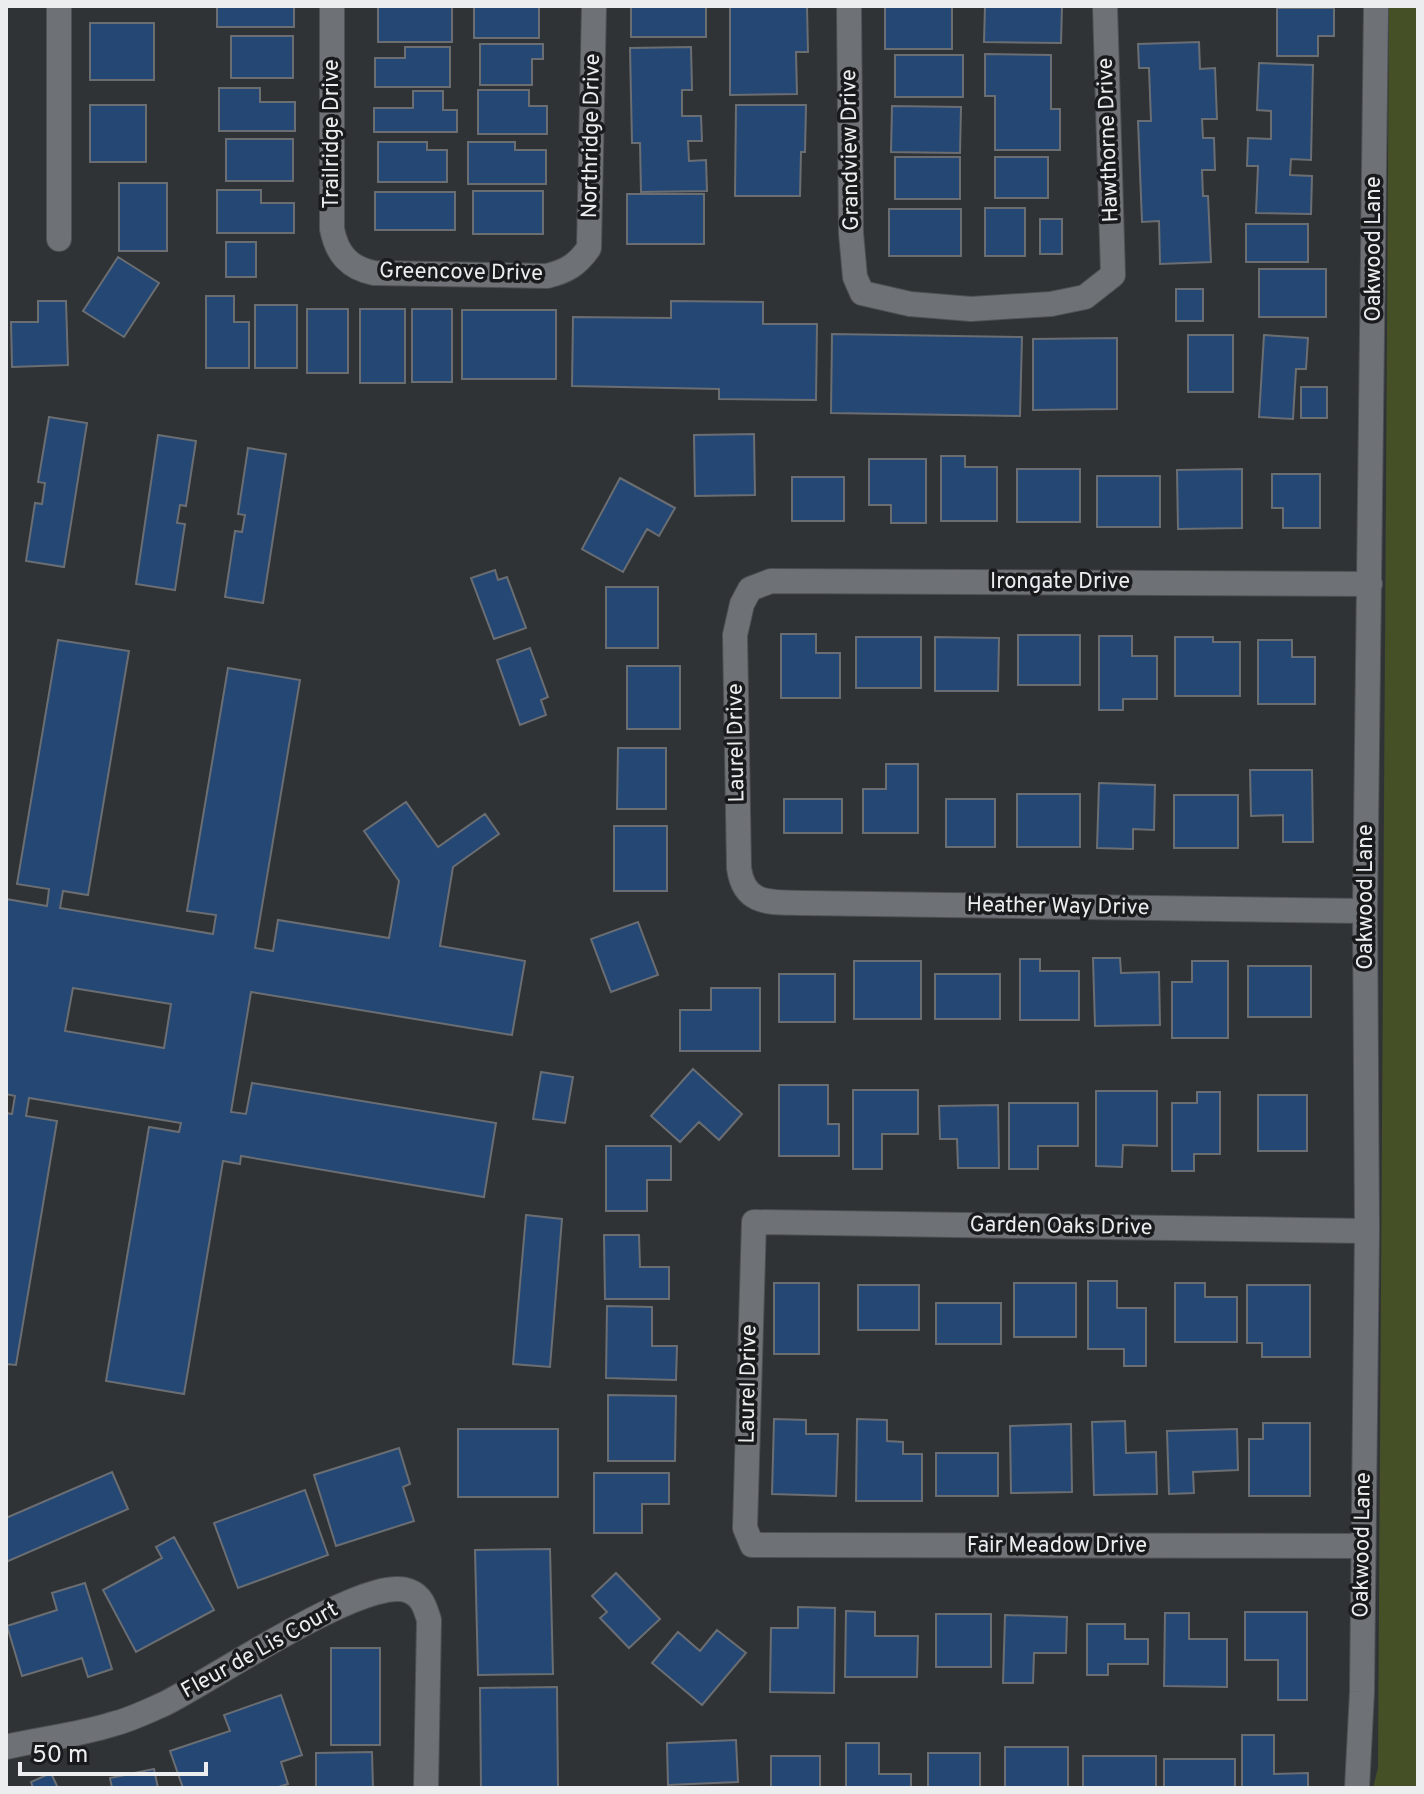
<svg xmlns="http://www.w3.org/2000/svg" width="1424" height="1794" viewBox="0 0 1424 1794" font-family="Overpass,sans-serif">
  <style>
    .green { fill: #455027 }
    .building { fill: #254774; stroke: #6a6e72; stroke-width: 2; fill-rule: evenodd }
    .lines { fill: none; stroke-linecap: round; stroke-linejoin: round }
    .minor-casing { stroke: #4f5154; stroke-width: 26 }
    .tertiary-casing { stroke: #4f5154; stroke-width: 26 }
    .minor { stroke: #6e7276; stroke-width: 24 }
    .tertiary { stroke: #6e7276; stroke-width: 24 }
    .labels { text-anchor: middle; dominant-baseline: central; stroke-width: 7; stroke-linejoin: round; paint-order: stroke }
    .street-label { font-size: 22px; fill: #ebedef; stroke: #191a1c }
  </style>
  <rect width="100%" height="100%" fill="#303336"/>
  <path class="green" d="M1389 6H1418V1788H1373L1378 1768Z"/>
  <path class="building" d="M217 6H294V27H217Z
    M378 6H452V42H378Z
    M474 6 539 7V38H474Z
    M631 6H706V37H631Z
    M730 6H807L808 52H796L797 94 730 95Z
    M885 6H952V49H885Z
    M985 6H1062L1061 43 984 42Z
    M1277 8H1334V36H1318V56H1277Z
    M90 23H154V80H90Z
    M231 36H293V78H231Z
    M1199 42 1200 69 1215 68 1217 119H1202L1203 138H1214L1215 170H1202L1203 196H1208L1211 262 1160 264 1159 221 1142 222 1138 121H1151L1149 68H1139L1138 44Z
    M480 44H543V59H532V85H480Z
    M405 47H450V87H375V58H405Z
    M691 47 692 90H682V116H701L702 141H688L689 161 706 160 707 191 641 192 640 143H632L630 48Z
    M985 54 1051 55V109H1060V150H995V96H985Z
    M895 55H963V97H895Z
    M1259 63 1313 65 1311 160 1291 159 1290 175 1312 176 1311 214 1256 213 1258 166H1247L1248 138 1271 139V111L1257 110Z
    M219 88H260V102H295V131H219Z
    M478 90H529V106H547V134H478Z
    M413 91H443V110H457V132H374V108H413Z
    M90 105H146V162H90Z
    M736 105H806L805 152H801L800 196H735Z
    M892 106 961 107 960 153 891 152Z
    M226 139H293V181H226Z
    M378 142H427V150H447V182H378Z
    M468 142H515V150H546V184H468Z
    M895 157H960V199H895Z
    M995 157H1048V198H995Z
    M119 183H167V251H119Z
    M217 190H261V203H294V233H217Z
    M473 191H543V234H473Z
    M375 192H455V230H375Z
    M627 194H704V244H627Z
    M985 208H1025V256H985Z
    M889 209H961V256H889Z
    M1040 219H1062V254H1040Z
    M1246 224H1308V262H1246Z
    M226 242H256V277H226Z
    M118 257 159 283 124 337 83 311Z
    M1259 269H1326V317H1259Z
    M1176 289H1203V321H1176Z
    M206 296H234V322H249V368H206Z
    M38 301H66L68 365 12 367 11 322H38Z
    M671 301 763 302V324H817L816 400 719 399V389L572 386 573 317 671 318Z
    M255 305H297V368H255Z
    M307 309H348V373H307Z
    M360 309H405V383H360Z
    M412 309H452V382H412Z
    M462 310H556V379H462Z
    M832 334 1022 337 1020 416 831 413Z
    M1188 335H1233V392H1188Z
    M1264 335 1308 338 1306 369H1296L1293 419 1259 417Z
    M1117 338V409L1033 410V339Z
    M1301 387H1327V418H1301Z
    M49 417 87 423 64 567 26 561 35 503 42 504 45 483 38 482Z
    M754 434 755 495 695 496 694 435Z
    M158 435 196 441 186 506 180 505 177 523 185 524 175 590 136 584Z
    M248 448 286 454 263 603 225 597 235 531 242 532 245 515 238 514Z
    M941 456H965V467H997V521H941Z
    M869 459H926V523H891V505H869Z
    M1017 469H1080V522H1017Z
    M1242 469V528L1178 529 1177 470Z
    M1272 474H1320V528H1283V508H1272Z
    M1097 476H1160V527H1097Z
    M792 477H844V521H792Z
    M620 478 675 508 659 536 647 529 623 572 582 549Z
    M495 570 498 580 507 577 526 628 494 639 471 578Z
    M606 587H658V648H606Z
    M781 634H816V653H840V698H781Z
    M1018 635H1080V685H1018Z
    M1099 636H1132V656H1157V699H1123V710H1099Z
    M856 637H921V688H856Z
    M935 637 999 638 998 691H935Z
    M1175 637H1213V642H1240V696H1175Z
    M58 640 129 651 88 895 63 891 60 908 213 934 216 915 187 911 228 668 300 680 255 948 273 951 278 920 389 938 399 881 364 831 406 802 438 847 485 814 499 834 453 867 440 946 525 961 512 1035 251 992 231 1112 246 1114 252 1083 496 1123 484 1197 241 1156 240 1164 223 1161 184 1394 106 1381 149 1127 179 1132 181 1123 29 1098 26 1116 57 1121 16 1365 6 1364V1113L12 1114 15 1096 6 1094V899L47 906 49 889 17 884ZM73 988 171 1004 164 1048 65 1031Z
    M1258 640H1292V657H1315V704H1258Z
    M530 648 548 697 541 700 546 715 520 725 497 660Z
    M627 666H680V729H627Z
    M618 748H666V809H617Z
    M886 764H918V833H863V789H886Z
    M1250 770H1312L1313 842H1283V815L1251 816Z
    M1099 783 1155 785 1154 830 1133 829V849L1097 848Z
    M1017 794H1080V847H1017Z
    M1174 795H1238V848H1174Z
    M784 799H842V833H784Z
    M946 799H995V847H946Z
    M614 826H667V891H614Z
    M638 922 658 975 611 992 591 939Z
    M1093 958H1120L1121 973 1159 972 1160 1025 1095 1026Z
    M1020 959H1040V971H1079V1020H1020Z
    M854 961H921V1019H854Z
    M1192 961H1228V1038H1172V982H1192Z
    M1248 966H1311V1017H1248Z
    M779 974H835V1022H779Z
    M935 974H1000V1019H935Z
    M711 988H760V1051H680V1010H711Z
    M693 1069 742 1114 719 1140 699 1122 680 1142 651 1116Z
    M541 1072 573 1077 565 1123 533 1119Z
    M779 1085H828V1124H839V1156H779Z
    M853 1090H918V1134H882V1169H853Z
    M1096 1091H1157V1146L1123 1145 1122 1167 1096 1166Z
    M1197 1092H1220V1154H1194V1171H1172V1103H1197Z
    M1258 1095H1307V1151H1258Z
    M1009 1103H1078V1146H1038V1169H1009Z
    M998 1105 999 1168H958L957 1139H940L939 1106Z
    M606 1146H671V1180H647V1211H606Z
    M526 1215 562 1219 550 1367 513 1364Z
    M604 1235H639L640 1267H669V1299H605Z
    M1088 1281H1117V1308H1146V1366H1124V1349H1088Z
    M774 1283H819V1354H774Z
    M1014 1283H1076V1337H1014Z
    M1175 1283H1205V1297H1237V1342H1175Z
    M858 1285H919V1330H858Z
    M1247 1285H1310V1357H1262V1343H1247Z
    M936 1303H1001V1344H936Z
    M607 1306 652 1307V1346H677L676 1380 606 1378Z
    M608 1395 676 1396 675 1461H608Z
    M774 1419 806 1420V1434H838L836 1496 772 1494Z
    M857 1419 887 1420V1441L903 1442V1454H922V1501H856Z
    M1125 1421 1126 1453 1156 1452 1157 1494 1094 1495 1092 1422Z
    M1263 1423H1310V1496H1249V1439H1263Z
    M1071 1424 1072 1492 1011 1493 1010 1426Z
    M458 1429H558V1497H458Z
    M1237 1429 1238 1470 1193 1472 1194 1493 1169 1494 1167 1431Z
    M399 1448 410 1484 403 1487 414 1521 336 1546 314 1475Z
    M936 1453H998V1496H936Z
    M112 1472 128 1509 6 1562V1518Z
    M594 1473H669V1504H642V1533H594Z
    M305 1490 328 1555 238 1588 214 1523Z
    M174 1537 214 1610 136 1652 103 1590 162 1558 156 1547Z
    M550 1549 553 1674 478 1675 475 1550Z
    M616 1573 660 1619 629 1648 600 1618 607 1612 592 1596Z
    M85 1583 112 1669 88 1677 82 1658 22 1676 7 1626 57 1610 52 1593Z
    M798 1607 835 1608 834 1693 770 1692 771 1628H798Z
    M846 1611 875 1612V1636H918L917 1677H845Z
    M1245 1612H1307V1700H1278V1660H1245Z
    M1165 1613H1189V1639H1227V1687L1164 1686Z
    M936 1614H991V1667H936Z
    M1005 1615 1067 1617 1066 1653H1034L1033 1683H1003Z
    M1087 1624H1125V1639H1148V1664H1108V1675H1087Z
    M717 1630 746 1653 702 1705 652 1663 678 1632 700 1651Z
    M331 1648H380V1745H331Z
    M557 1687 558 1788H481L480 1688Z
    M281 1695 302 1755 281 1762 288 1784 275 1788H183L170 1751 230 1731 224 1715Z
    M1242 1735H1274V1774L1308 1773V1788H1242Z
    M736 1740 738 1782 668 1785 667 1743Z
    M846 1743H879V1774H911V1788H846Z
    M1005 1747H1068V1788H1005Z
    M372 1752 373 1788H316V1753Z
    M928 1753H980V1788H928Z
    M771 1756H820V1788H771Z
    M1083 1756H1156V1788H1083Z
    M1164 1759H1235V1788H1164Z
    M154 1769 158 1788H112L110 1778Z
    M51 1773 58 1788H33L31 1782Z"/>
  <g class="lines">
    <g class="minor-casing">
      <path id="minor" d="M59 6V239
        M332 6V229C337 254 349 268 374 273L547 276C567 271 577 265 589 248L594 6
        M849 6 851 233 855 277 862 293 910 304 971 309 1051 304 1085 297 1113 275 1105 6
        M1365 911 802 903C771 902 744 906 739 868L735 635 742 604 750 589 771 581 1370 584
        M1363 1546 752 1545 745 1528 754 1222 1367 1231
        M6 1747C41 1739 78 1735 113 1724 130 1720 148 1711 164 1704 208 1683 367 1573 409 1591 422 1596 425 1607 429 1620L426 1788"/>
    </g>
    <g class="tertiary-casing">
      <path id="tertiary" d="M1357 1788 1362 1692 1367 1231 1365 911 1376 6"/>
    </g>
    <use href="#minor" class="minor"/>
    <use href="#tertiary" class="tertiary"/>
  </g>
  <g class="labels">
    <g class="street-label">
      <text transform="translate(332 134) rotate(-90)">Trailridge Drive</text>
      <text transform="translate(592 136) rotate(-89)">Northridge Drive</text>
      <text transform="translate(1109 140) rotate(-92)">Hawthorne Drive</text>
      <text transform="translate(851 150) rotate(-91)">Grandview Drive</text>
      <text transform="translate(1374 249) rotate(-90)">Oakwood Lane</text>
      <text transform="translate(461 273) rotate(1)">Greencove Drive</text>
      <text x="1060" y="582">Irongate Drive</text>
      <text transform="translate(737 743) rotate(-91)">Laurel Drive</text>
      <text transform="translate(1366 897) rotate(-90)">Oakwood Lane</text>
      <text transform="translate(1058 907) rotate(1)">Heather Way Drive</text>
      <text transform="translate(1061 1227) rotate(1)">Garden Oaks Drive</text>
      <text transform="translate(749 1384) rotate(-89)">Laurel Drive</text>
      <text transform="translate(1363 1545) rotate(-89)">Oakwood Lane</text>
      <text x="1057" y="1546">Fair Meadow Drive</text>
      <text transform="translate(260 1651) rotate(-29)">Fleur de Lis Court</text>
    </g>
  </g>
  <rect width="1424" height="1794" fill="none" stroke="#ebedef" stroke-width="16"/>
  <path d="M20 1762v12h186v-12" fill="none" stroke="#ebedef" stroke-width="4"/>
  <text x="32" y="1762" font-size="24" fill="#ebedef" stroke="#191a1c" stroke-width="6" paint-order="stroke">50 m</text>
</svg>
